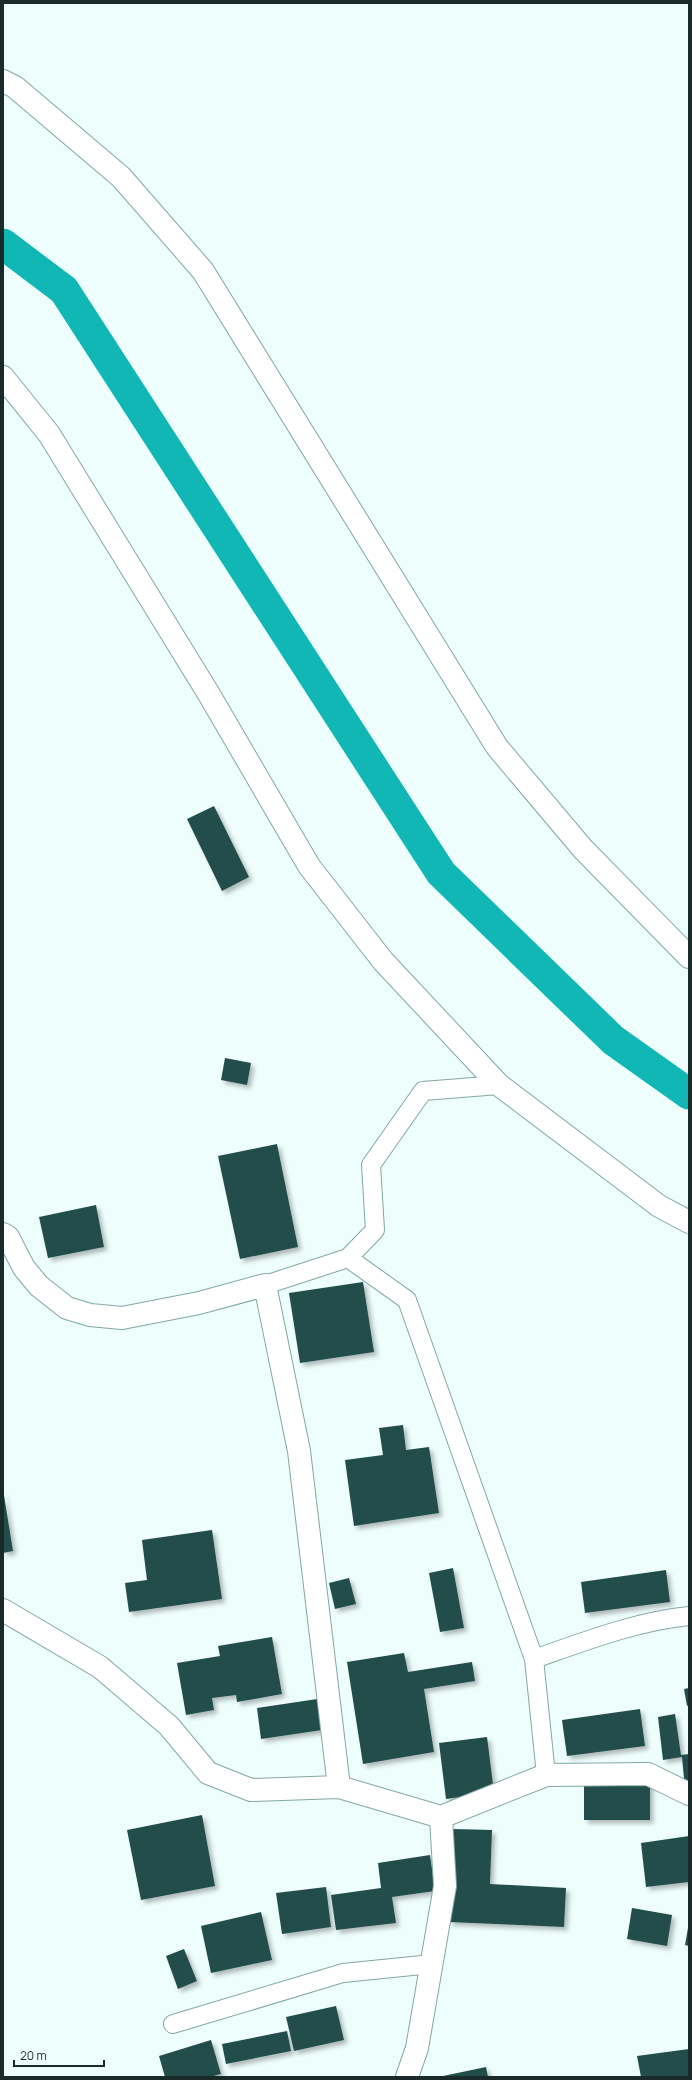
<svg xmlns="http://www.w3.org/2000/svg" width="692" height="2080" viewBox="0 0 692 2080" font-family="Manrope,sans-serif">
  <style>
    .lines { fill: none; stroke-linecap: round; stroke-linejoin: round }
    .canal { stroke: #11b7b5; stroke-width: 31 }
    .building { fill: #224d4c; filter: url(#shadow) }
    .lane-casing { stroke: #81a7a5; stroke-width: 20 }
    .street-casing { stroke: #81a7a5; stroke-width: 24 }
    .lane { stroke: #fff; stroke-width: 18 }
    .street { stroke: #fff; stroke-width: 22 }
  </style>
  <defs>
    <filter id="shadow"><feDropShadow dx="3.5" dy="3.5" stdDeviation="2" flood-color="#0004"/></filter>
  </defs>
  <rect width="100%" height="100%" fill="#eefefd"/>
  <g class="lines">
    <path class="canal" d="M3 244 64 290 441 873 613 1040 689 1094"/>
  </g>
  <path class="building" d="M214 806 249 877 222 891 187 819Z
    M225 1058 251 1063 247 1085 221 1080Z
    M277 1144 298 1247 240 1259 218 1156Z
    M96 1205 104 1247 48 1258 39 1217Z
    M363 1282 374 1352 300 1363 289 1293Z
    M403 1425 406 1450 429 1447 439 1513 354 1526 345 1460 383 1455 379 1428Z
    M3 1489 13 1551 3 1553Z
    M212 1530 222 1599 129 1612 125 1583 147 1580 142 1540Z
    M453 1568 464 1628 440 1632 429 1573Z
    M666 1570 670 1602 585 1613 581 1582Z
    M349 1578 356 1604 335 1609 329 1583Z
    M272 1637 282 1694 237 1702 236 1695 212 1698 214 1710 186 1715 177 1663 220 1656 218 1646Z
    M404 1653 408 1672 472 1662 475 1681 424 1689 434 1752 363 1764 347 1662Z
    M689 1688V1705L687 1706 684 1689Z
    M324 1698 329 1729 261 1739 257 1708Z
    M640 1709 645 1746 567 1756 562 1720Z
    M675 1714 681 1755 689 1754V1788L685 1789 682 1757 663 1760 658 1717Z
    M487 1737 494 1792 446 1799 439 1743Z
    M584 1780H650V1820H584Z
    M202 1815 215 1886 141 1900 127 1830Z
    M453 1829 492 1830 490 1884 566 1888 564 1927 449 1922Z
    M689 1836V1882L646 1887 641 1843Z
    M430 1855 435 1891 392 1897 396 1923 336 1930 331 1895 381 1888 378 1863Z
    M326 1887 331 1927 282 1934 276 1893Z
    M632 1908 672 1915 667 1946 627 1939Z
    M261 1912 272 1960 211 1973 201 1926Z
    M688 1928H689V1946L685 1945Z
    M184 1949 197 1981 178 1989 166 1956Z
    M336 2006 344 2040 294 2051 286 2017Z
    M287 2031 291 2051 226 2064 222 2044Z
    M211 2040 221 2074 210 2077H165L159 2056Z
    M689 2049V2077H641L637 2056Z
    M486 2067 488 2077H443V2076Z"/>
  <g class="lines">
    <g class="lane-casing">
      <path id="lane" d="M348 1258 407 1300 534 1659 546 1775
        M265 1285 348 1258 375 1230 371 1165 423 1091 499 1085
        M534 1659C583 1642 637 1621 689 1616
        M173 2024 343 1973 432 1964"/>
    </g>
    <g class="street-casing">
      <path id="street" d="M3 81 15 87 121 177 203 271 497 747 583 849 689 957
        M3 377 49 434 210 696 309 866 383 961 499 1085 659 1206 689 1222
        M3 1234 8 1237 24 1268 39 1286 67 1308 90 1315 122 1318 199 1303 265 1285 299 1451 339 1787
        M3 1610 100 1667 169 1726 208 1773 251 1790 339 1787 441 1817 546 1775 648 1774 689 1794
        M407 2077 417 2048 445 1886 441 1817"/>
    </g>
    <use href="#lane" class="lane"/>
    <use href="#street" class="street"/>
  </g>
  <rect width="692" height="2080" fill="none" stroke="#1a2929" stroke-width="8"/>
  <path d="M14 2060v6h90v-6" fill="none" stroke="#1a2929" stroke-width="2"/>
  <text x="20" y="2060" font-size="12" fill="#1a2929" stroke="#eefefd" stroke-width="3" paint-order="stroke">20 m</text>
</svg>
